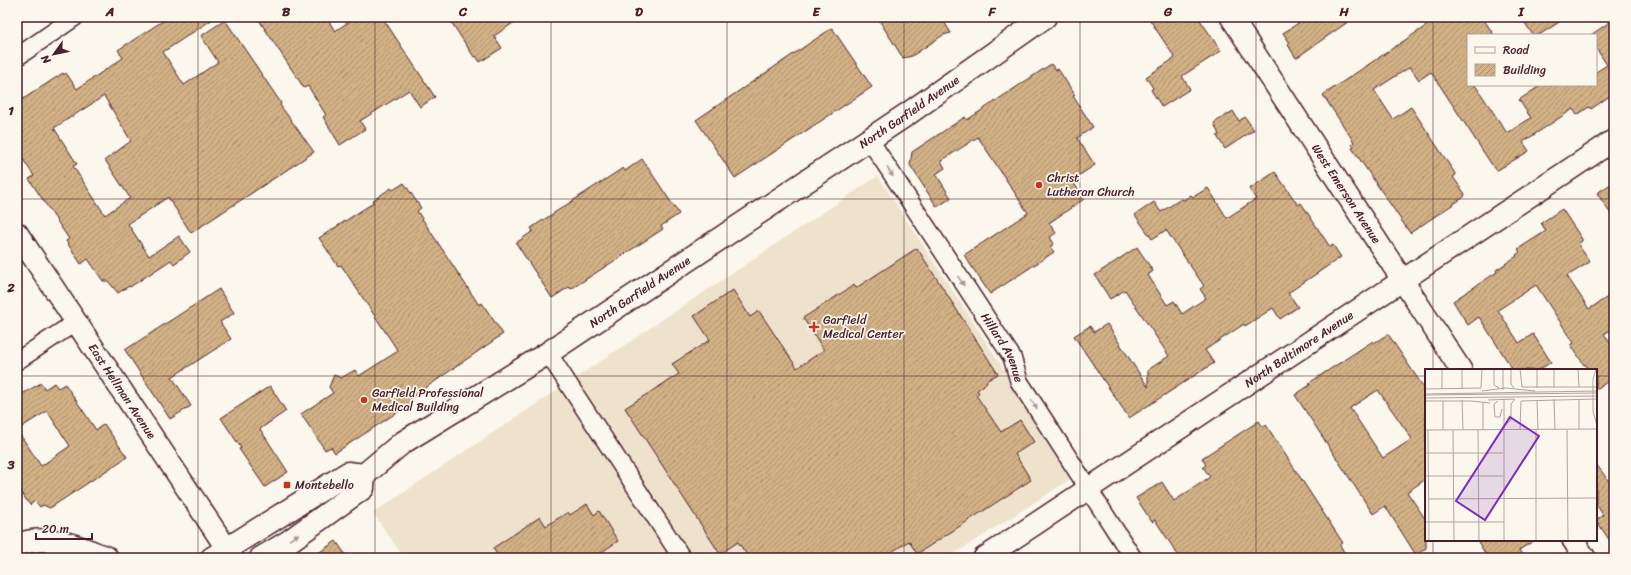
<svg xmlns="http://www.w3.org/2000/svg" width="1631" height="575" viewBox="0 0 1631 575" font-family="Sriracha,sans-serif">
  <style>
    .built { fill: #efe2cd }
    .building { fill: url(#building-hatch); stroke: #4a1f2b; fill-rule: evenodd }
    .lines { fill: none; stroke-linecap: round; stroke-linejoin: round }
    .minor-casing { stroke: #4a1f2b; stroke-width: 20 }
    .tertiary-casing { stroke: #4a1f2b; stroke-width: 24 }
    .secondary-casing { stroke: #4a1f2b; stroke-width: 25 }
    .motorway-casing { stroke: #4a1f2b; stroke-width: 25 }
    .minor { stroke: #fbf7ec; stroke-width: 17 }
    .tertiary { stroke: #fbf7ec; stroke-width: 21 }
    .secondary { stroke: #fbf7ec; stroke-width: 22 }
    .motorway { stroke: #fbf7ec; stroke-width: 22 }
    .oneway { fill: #ab9695 }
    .grid { fill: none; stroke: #4a1f2b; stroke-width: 1; stroke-opacity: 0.55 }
    .poi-dot { fill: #c8321e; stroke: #fbf7ec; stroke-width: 1.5 }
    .labels { text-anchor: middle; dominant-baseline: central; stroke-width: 3.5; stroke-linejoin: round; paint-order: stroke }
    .street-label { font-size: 12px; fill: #4a1f2b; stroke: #fbf7ec }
    .poi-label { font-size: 12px; fill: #4a1f2b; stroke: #fbf7ec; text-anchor: start }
    .inset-road { fill: none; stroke: #b4a19f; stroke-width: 1 }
    .view { fill: #7b2cbf; fill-opacity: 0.15; stroke: #7b2cbf; stroke-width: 2 }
    .inset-edge { fill: none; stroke: #4a1f2b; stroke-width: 2 }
    .neatline { fill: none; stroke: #4a1f2b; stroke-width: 1.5 }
    .grid-label { font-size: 13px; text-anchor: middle; font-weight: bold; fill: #4a1f2b }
  </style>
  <defs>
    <pattern id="building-hatch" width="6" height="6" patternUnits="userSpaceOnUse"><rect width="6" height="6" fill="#d2b185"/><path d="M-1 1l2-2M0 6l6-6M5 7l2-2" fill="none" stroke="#ac8f6d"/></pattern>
  </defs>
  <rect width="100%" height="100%" fill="#fbf7ec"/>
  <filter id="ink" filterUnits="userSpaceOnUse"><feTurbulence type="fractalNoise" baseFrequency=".025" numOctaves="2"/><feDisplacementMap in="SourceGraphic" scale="8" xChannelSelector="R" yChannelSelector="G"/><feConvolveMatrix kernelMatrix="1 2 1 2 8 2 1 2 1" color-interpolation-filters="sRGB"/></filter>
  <g filter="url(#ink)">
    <path class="built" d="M878 176 1074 477 948 558H404L373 513Z"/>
    <path class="building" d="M169 17H216L163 52 184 85 218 62 201 36 225 20 281 103 280 105 314 152 191 233 168 197 128 224 149 256 179 236 190 252 174 264 171 260 130 287 129 286 118 293 108 281H103L88 259 81 264 66 241 69 239 29 179 34 176 17 150V103L63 73 64 75 66 73 77 89 123 58 118 50ZM104 96 131 141 105 160 130 198 105 215 73 166 77 164 54 128Z
      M257 17H326L335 31 356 17H382L435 97 420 107 409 90 360 121 365 129 340 145 323 117 326 115 308 86 304 88Z
      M448 17H522L494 36 502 48 480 62 476 56 474 57Z
      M877 17H941L951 33 943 35 912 56 903 58Z
      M1148 17H1198L1221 51 1182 76 1190 89 1162 107 1151 90 1153 88 1146 77 1175 58Z
      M1308 17H1355L1296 58 1288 45 1290 43 1283 33Z
      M1428 17H1482L1494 35H1468V85H1475L1507 133 1531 118 1519 100 1541 85H1596V72L1607 65 1596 48V35H1591L1614 19V93L1591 109 1589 107 1577 115 1573 109 1523 142 1529 151 1496 171 1431 72 1419 80 1410 67 1374 90 1393 119 1411 107 1456 175 1453 177 1465 194 1464 197 1410 233 1352 148 1354 147 1352 144 1354 142 1323 95 1432 22Z
      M1521 17H1567L1539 35H1533Z
      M832 28 872 87 735 178 696 120Z
      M1051 64 1056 70 1058 69 1075 95 1073 96 1093 127 1077 138 1095 165 1072 180 1084 199 1049 223 1056 233 1050 237 1054 244 1050 247 1054 252 990 294 964 255 1028 213 978 137 941 161 945 168 936 174 951 198 937 207 910 165 912 152 965 117 967 120Z
      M1233 111 1239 121 1245 117 1254 130 1225 149 1217 136 1219 135 1214 123Z
      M642 159 679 214 661 226 663 229 571 289 569 287 552 298 516 243 533 231 531 228 623 168 625 171Z
      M1275 172 1298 205 1301 203 1330 247 1333 245 1341 257 1288 293 1298 307 1280 319 1273 308 1245 326 1244 324 1205 350 1214 363 1129 418 1074 336 1090 326 1094 332 1107 324 1148 387V370L1169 356 1125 290 1110 299 1095 275 1137 247 1153 271 1148 275 1167 305 1174 301 1182 314 1206 298 1200 289 1204 286 1166 230 1152 239 1135 215 1154 202 1161 212 1181 199 1184 200 1191 195 1193 197 1208 188 1227 218 1256 199 1249 189Z
      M1614 182V219L1597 193Z
      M404 183 421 208 417 211 479 305 482 303 503 334 411 398 413 402 335 453 331 447 325 450 301 414 333 393 329 387 334 375 341 378 355 370 359 376 398 351 341 265 338 266 319 238 373 203 372 201 391 188 393 190Z
      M1562 209 1582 239V241L1578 244 1590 262 1567 276 1589 309 1614 293V328L1604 334 1614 349V378L1596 389V370H1589L1585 364 1584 365 1571 345 1574 343 1536 285 1498 310 1519 343 1533 334 1551 362 1539 370H1513L1479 317 1468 325 1453 301 1497 272 1496 270 1517 256 1516 255 1520 252 1518 249 1546 231 1541 223Z
      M917 248 998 374 986 381 987 383 977 390 979 393 976 395 1001 432 1020 420 1034 442 1015 454 1031 480 917 554 909 541 882 558H749L738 542 720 554 625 408 679 374 672 364 710 340 694 316 733 290 750 317 759 311 797 368 824 350 803 318 854 285 856 288Z
      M219 289 234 313 220 322 231 339 172 377 191 406 170 419 125 350Z
      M1388 334 1426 391V479L1407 492 1426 520V548L1416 555 1385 506 1373 514 1295 395 1310 385 1309 383 1373 341 1374 343ZM1378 390 1412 439 1383 458 1350 408Z
      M41 383 45 389 54 383 58 388 65 384 96 430 104 424 127 457 50 508 43 505 40 507 35 501 30 505 17 487V397ZM47 411 70 446 41 466 17 430Z
      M270 386 286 411 260 429 288 472 265 487 239 449 241 448 221 418Z
      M1259 421 1263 427 1266 425 1343 543 1340 545 1344 552 1334 558H1180L1155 520 1152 522 1136 498 1162 482 1174 501 1210 477 1203 467 1206 465 1202 458Z
      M1596 464 1614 488V547L1596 520 1603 515 1596 504Z
      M587 504 594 515 599 511 618 541 593 558H499L493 548 540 517 546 526 568 512 570 515Z
      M1477 540H1535L1519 550 1524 558H1488Z
      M336 541 348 558H311Z"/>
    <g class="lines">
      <g class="minor-casing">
        <g id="minor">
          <path d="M17 57 75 17"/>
          <path id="s1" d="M869 139 1012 357 1019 381 1133 558"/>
          <path d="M548 353 682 558"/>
          <path d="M17 361 76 322"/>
        </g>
      </g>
      <g class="tertiary-casing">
        <g id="tertiary">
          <path id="s2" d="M1231 17 1461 370"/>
          <path id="s3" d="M17 233 233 558"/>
          <path d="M1573 540 1585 558"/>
          <path id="s4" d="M984 558 1614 140"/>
        </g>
      </g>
      <g class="secondary-casing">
        <g id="secondary">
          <path id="s5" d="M212 558 348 473 364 475 402 443 548 353 638 293 909 113 1045 17"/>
          <path d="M261 558 288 542 363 488 364 475"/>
        </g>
      </g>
      <g class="motorway-casing">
        <path id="motorway" d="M17 545C50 533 76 546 107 558"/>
      </g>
      <use href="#minor" class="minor"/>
      <use href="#tertiary" class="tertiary"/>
      <use href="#secondary" class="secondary"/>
      <use href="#motorway" class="motorway"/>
    </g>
    <defs><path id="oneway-solid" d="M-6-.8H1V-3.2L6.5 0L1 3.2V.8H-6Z"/></defs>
    <g class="oneway">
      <use href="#oneway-solid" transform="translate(890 172) rotate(57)"/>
      <use href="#oneway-solid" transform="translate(961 281) rotate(57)"/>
      <use href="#oneway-solid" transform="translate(1034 404) rotate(57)"/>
      <use href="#oneway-solid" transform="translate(294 537) rotate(-35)"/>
    </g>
  </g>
  <path class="grid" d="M198 17V558M375 17V558M551 17V558M727 17V558M904 17V558M1080 17V558M1256 17V558M1433 17V370M17 199H1614M17 376H1426M1596 376H1614M1433 540V558"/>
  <g class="poi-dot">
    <circle cx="1039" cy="185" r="4"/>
    <path d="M812 321h4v4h4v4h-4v4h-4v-4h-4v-4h4z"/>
    <circle cx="364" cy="400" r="4"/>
    <rect x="283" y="481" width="8" height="8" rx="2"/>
  </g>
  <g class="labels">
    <g class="street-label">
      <text stroke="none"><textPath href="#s5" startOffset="832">North Garfield Avenue</textPath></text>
      <text stroke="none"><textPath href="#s2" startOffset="211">West Emerson Avenue</textPath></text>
      <text stroke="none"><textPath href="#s5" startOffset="508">North Garfield Avenue</textPath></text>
      <text stroke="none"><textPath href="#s1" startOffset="248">Hillard Avenue</textPath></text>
      <text stroke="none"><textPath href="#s4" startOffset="378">North Baltimore Avenue</textPath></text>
      <text stroke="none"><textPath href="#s3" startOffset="190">East Hellman Avenue</textPath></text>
    </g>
    <g class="poi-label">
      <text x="1047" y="178">Christ<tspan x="1047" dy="14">Lutheran Church</tspan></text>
      <text x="823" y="320">Garfield<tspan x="823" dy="14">Medical Center</tspan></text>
      <text x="372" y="393">Garfield Professional<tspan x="372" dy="14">Medical Building</tspan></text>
      <text x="295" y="485">Montebello</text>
    </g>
  </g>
  <g transform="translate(1425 369)">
    <rect width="172" height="172" fill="#fbf7ec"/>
    <path class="inset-road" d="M17 0V20M37 0V20M69 0V16L74 19M78 0V21M86 0V15L89 19M95 0 97 18H172M112 0V19M129 0V19M153 0 154 18M171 0 168 10V42L172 57M0 20 56 19 57 0M57 22 80 19 110 22M0 25 172 22M0 26 172 24M0 29 172 27M79 30V172M129 30 130 61M154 30V60M37 31 38 60M63 31 89 30M112 31 113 61M0 32H46L65 34M18 32V61M73 32 69 35 70 48H75L77 40M58 33V61M79 57 86 51V35L90 30M111 60V172M0 61 172 60M3 61 4 172M28 61 29 172M53 61 54 172M95 61 96 32 172 30M142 61 143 172M0 84H78M0 107H78M4 130 172 129M0 153H79"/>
    <path class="view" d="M85 48 114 67 60 151 31 132Z"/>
    <rect width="172" height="172" class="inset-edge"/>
  </g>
  <rect width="1631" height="575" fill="none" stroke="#fbf7ec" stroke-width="44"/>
  <rect x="1467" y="34" width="130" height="52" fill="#fbf7ec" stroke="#b4a19f"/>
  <rect x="1475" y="47" width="20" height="6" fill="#fbf7ec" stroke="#b4a19f"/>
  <text x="1503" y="54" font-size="12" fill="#4a1f2b">Road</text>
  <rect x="1475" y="64" width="20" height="12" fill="url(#building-hatch)" stroke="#b4a19f"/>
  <text x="1503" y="74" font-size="12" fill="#4a1f2b">Building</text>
  <g transform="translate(54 54) rotate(237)" stroke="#fbf7ec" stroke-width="3" paint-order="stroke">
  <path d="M0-3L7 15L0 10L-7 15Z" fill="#4a1f2b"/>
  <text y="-6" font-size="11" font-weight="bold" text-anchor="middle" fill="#4a1f2b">N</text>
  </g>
  <path d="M36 533v6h56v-6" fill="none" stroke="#4a1f2b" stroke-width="2"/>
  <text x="42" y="533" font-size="12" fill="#4a1f2b" stroke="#fbf7ec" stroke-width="3" paint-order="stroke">20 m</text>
  <rect x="22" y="22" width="1587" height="531" class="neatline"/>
  <g class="grid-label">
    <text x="110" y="16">A</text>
    <text x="286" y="16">B</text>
    <text x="463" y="16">C</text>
    <text x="639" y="16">D</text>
    <text x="816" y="16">E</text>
    <text x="992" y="16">F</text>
    <text x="1168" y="16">G</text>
    <text x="1344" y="16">H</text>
    <text x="1521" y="16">I</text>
    <text x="11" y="115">1</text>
    <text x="11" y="292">2</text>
    <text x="11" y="469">3</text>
  </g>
</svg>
